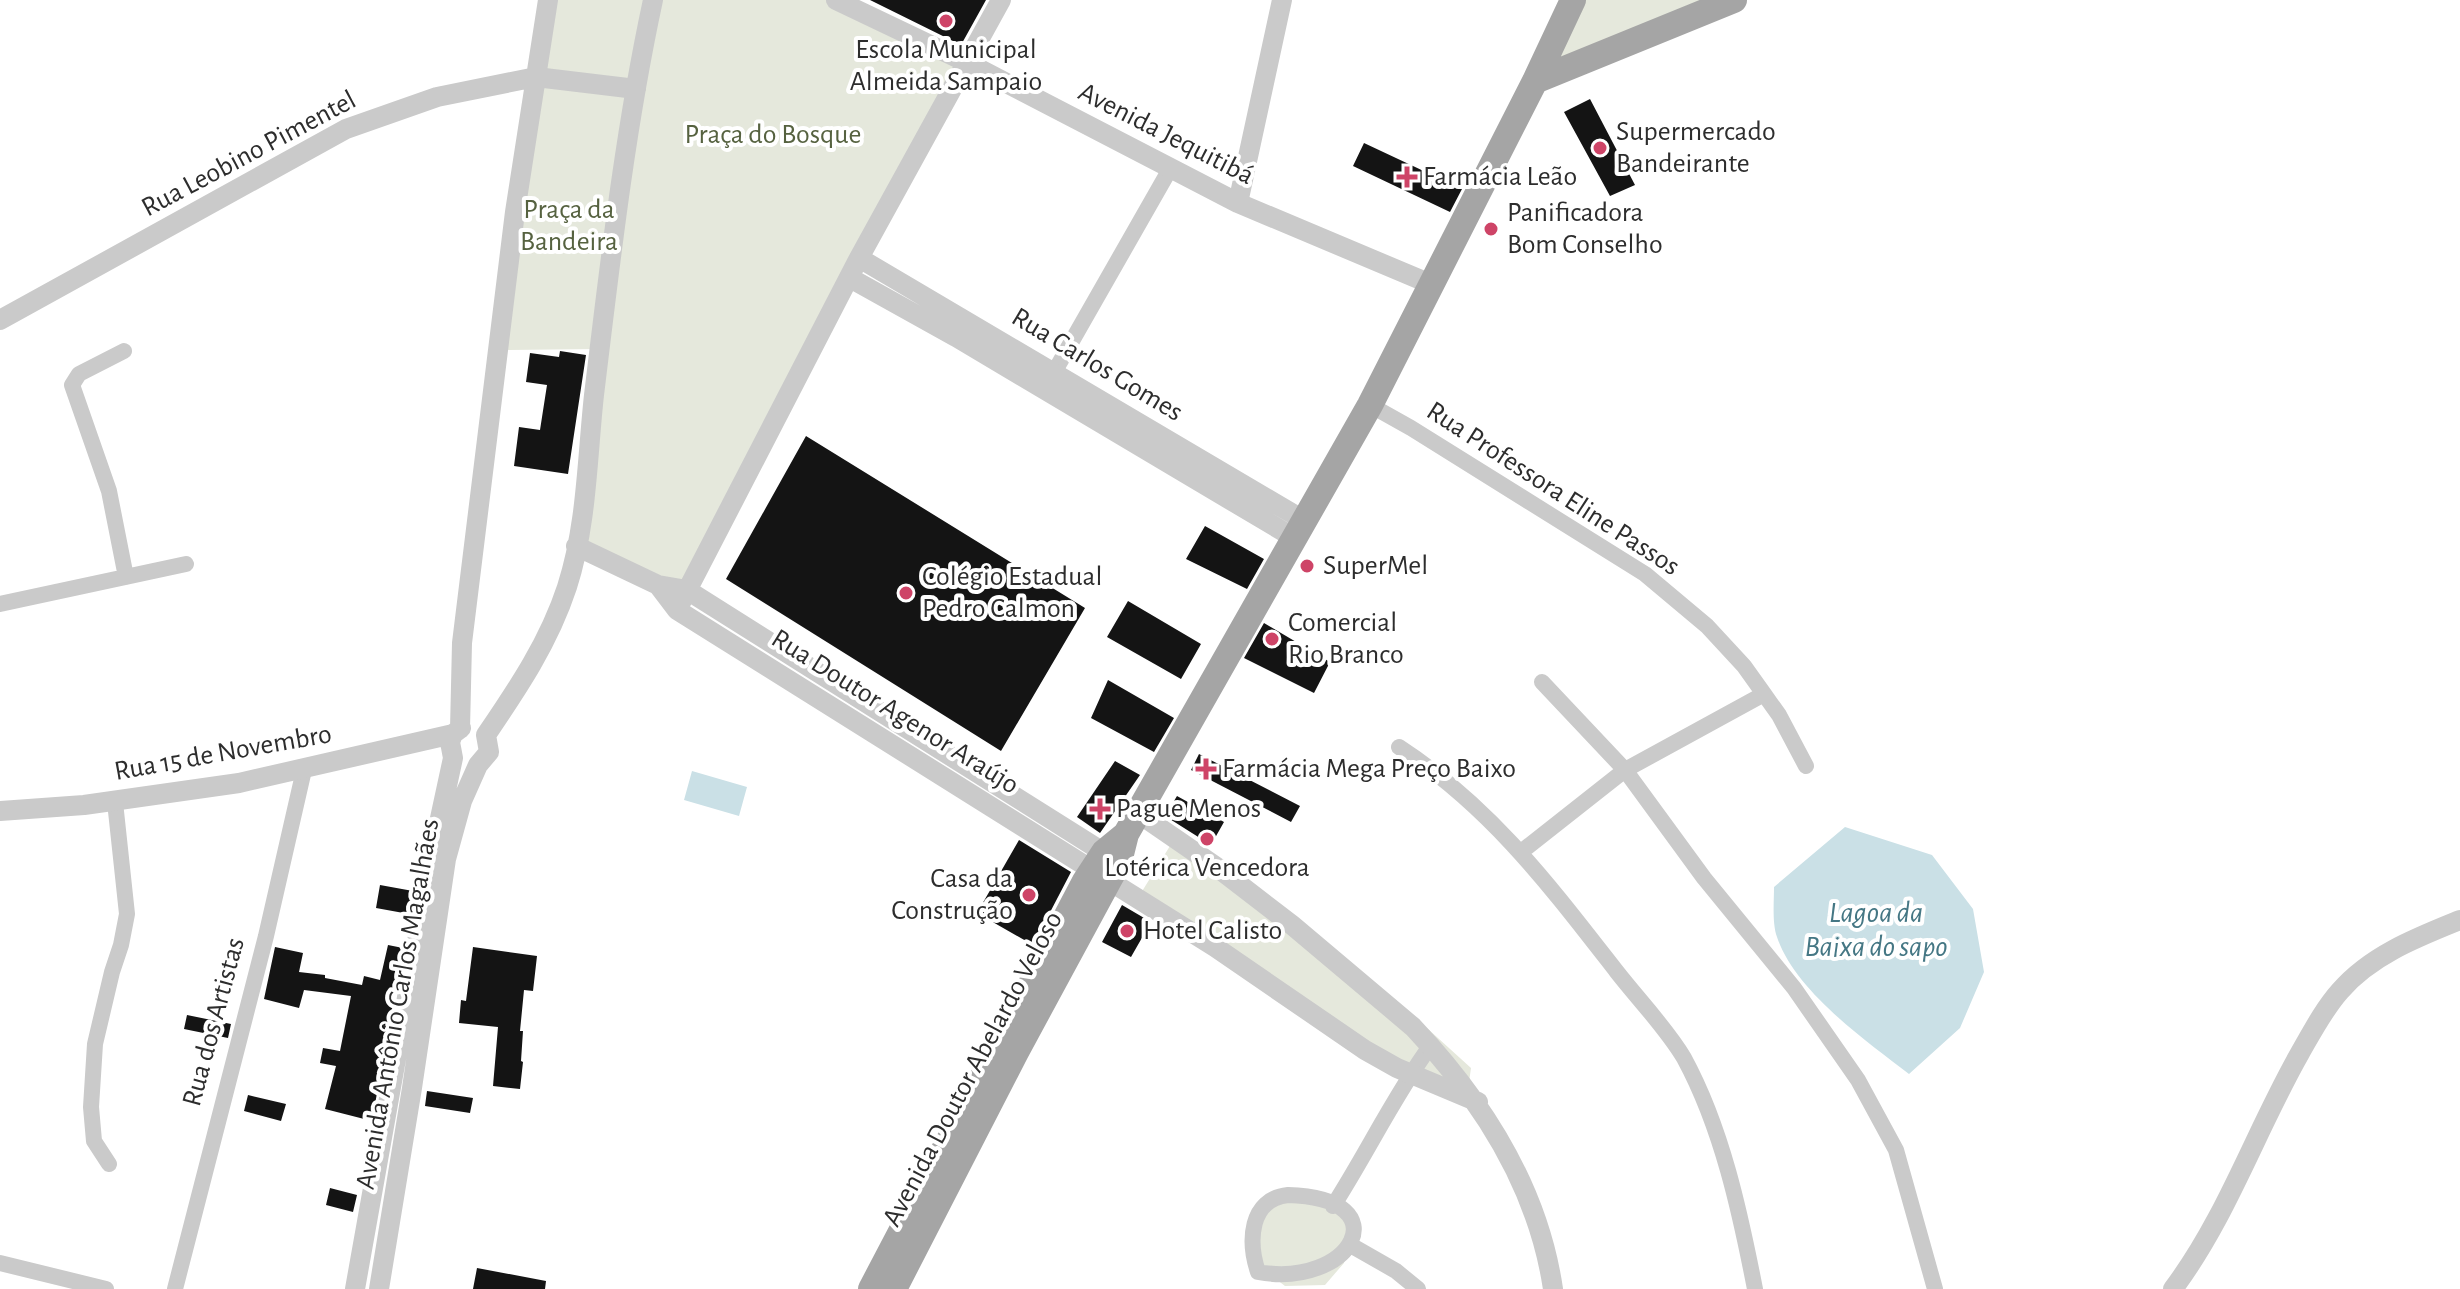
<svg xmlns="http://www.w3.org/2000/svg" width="2460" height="1289" viewBox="0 0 2460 1289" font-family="'Alegreya Sans',sans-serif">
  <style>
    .green { fill: #e5e8dc }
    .water { fill: #cae0e6 }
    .building { fill: #141414 }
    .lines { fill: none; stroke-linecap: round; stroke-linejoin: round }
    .minor { stroke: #cacaca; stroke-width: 16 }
    .tertiary { stroke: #cacaca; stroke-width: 20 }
    .primary { stroke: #a5a5a5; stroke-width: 26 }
    .poi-dot { fill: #ce4467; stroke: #fff; stroke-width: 3 }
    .labels { text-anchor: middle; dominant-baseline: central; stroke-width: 8; stroke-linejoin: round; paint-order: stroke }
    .poi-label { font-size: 28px; fill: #2d2d2d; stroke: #fff; text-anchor: start }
    .street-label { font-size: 28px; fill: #2d2d2d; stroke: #fff }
    .park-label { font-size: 28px; fill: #566240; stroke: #fff }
    .water-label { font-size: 30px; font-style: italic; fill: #457784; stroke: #fff }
  </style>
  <rect width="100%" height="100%" fill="#fff"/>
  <path class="green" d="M550 0H837L966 62 687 590 577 546 601 349 499 350Z
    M1573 0H1732L1535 81Z
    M1173 841 1428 1029 1471 1068 1467 1097 1397 1068 1141 893Z
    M1271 1198 1318 1199 1350 1224 1344 1263 1325 1285 1285 1286 1260 1267 1252 1237Z"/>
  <path class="water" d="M692 771 747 787 739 816 684 800Z
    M1845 827 1932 855 1973 909 1984 972 1960 1028 1909 1074C1865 1040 1795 991 1777 937 1772 923 1774 902 1774 887Z"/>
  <path class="building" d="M870 0H986L961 45Z
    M1590 99 1635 185 1610 196 1564 112Z
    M1364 143 1462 189 1450 212 1353 166Z
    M560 351 586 355 568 474 514 466 519 427 540 430 547 385 526 382 530 353 559 357Z
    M806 436 1085 608 1001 751 726 579Z
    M1205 526 1264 559 1247 589 1186 559Z
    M1128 601 1201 644 1181 679 1107 637Z
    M1264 623 1330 662 1314 693 1244 658Z
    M1108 680 1174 718 1154 752 1091 718Z
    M1199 754 1300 806 1291 822 1191 770Z
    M1115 761 1140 775 1100 833 1077 817Z
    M1177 796 1224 822 1211 845 1165 816Z
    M1019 840 1071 872 1033 945 977 913Z
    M380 885 413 891 409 914 376 908Z
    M1122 905 1151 922 1131 957 1102 942Z
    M388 945 403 948 372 1121 325 1109 336 1066 320 1063 323 1048 340 1051 351 996 304 990 299 1008 264 999 275 947 303 953 299 972 325 975V978L362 985 364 976 380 980Z
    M473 947 537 956 533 991 524 990 520 1031H523L521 1061 523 1062 520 1089 493 1086 498 1027 459 1023 461 1000 466 1001Z
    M187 1015 231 1024 228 1038 184 1029Z
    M427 1091 473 1098 470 1113 425 1106Z
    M248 1095 286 1104 281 1121 244 1111Z
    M330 1188 357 1195 353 1212 326 1205Z
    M477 1268 546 1281 545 1289H473Z"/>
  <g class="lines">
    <path class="minor" d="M124 351 79 374 72 385 109 491 126 577
      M1048 383 1170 169
      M1370 405 1411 428 1645 574 1707 626 1744 666 1764 694 1625 770 1704 878 1794 988 1858 1080 1896 1150 1935 1289
      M0 604 186 564
      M1764 694 1779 715 1806 766
      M1399 747C1491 807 1550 886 1617 972 1638 999 1667 1029 1684 1058 1722 1128 1740 1212 1755 1289
      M1521 852 1625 770 1542 682
      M109 1164 94 1141 91 1107 95 1044 112 972 121 945 127 914 115 802
      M1288 1195C1402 1198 1352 1289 1258 1272 1248 1242 1249 1199 1288 1195Z
      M1333 1206C1367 1153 1394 1096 1431 1045
      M1354 1247 1396 1271 1418 1289
      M0 1263 106 1289
      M175 1289 266 936 304 770"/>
    <path class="tertiary" d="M836 0 966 62 1238 203 1433 285
      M1238 203 1282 0
      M859 258 1305 521
      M850 278 956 337 1296 539
      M0 320 346 129 437 97 536 77 636 89
      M576 546 658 585 687 590 1114 859
      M658 585 677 610 1215 947 1365 1050 1397 1068 1478 1102
      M677 610 859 258 1001 0
      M460 729 462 643 515 212 548 0
      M486 735C518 688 549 642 567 587 587 525 587 459 594 395 610 263 625 130 653 0
      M0 811 84 805 239 783 453 734 461 728
      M1138 813 1218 868 1292 925 1413 1027C1483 1101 1538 1187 1553 1289
      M355 1289 434 846 453 758 450 742 453 734
      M379 1289 412 1088 446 859 462 801 478 765 489 752 486 735
      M2173 1289C2227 1217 2256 1130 2300 1053 2312 1032 2324 1009 2340 991 2371 955 2418 937 2460 920"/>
    <path class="primary" d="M1535 81 1734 0
      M871 1289 1085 881 1104 852 1126 834
      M894 1289 1016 1052 1109 880 1119 862 1126 834 1370 405 1535 81 1573 0"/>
  </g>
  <g class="poi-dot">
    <circle cx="946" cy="21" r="8"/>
    <circle cx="1600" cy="148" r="8"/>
    <path d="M1403 165h8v8h8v8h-8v8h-8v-8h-8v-8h8z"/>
    <circle cx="1491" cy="229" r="8"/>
    <circle cx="1307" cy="566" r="8"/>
    <circle cx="906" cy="593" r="8"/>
    <circle cx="1272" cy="639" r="8"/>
    <path d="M1202 757h8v8h8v8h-8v8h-8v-8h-8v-8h8z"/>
    <path d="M1096 797h8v8h8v8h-8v8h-8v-8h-8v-8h8z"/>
    <circle cx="1207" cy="839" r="8"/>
    <circle cx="1029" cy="895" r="8"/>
    <circle cx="1127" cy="931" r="8"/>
  </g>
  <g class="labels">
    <g class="poi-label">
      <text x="946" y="50" text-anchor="middle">Escola Municipal<tspan x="946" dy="32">Almeida Sampaio</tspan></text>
      <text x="1616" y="132">Supermercado<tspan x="1616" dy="32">Bandeirante</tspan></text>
      <text x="1423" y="177">Farmácia Leão</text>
      <text x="1507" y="213">Panificadora<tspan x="1507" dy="32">Bom Conselho</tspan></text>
      <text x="1323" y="566">SuperMel</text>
      <text x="922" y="577">Colégio Estadual<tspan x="922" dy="32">Pedro Calmon</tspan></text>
      <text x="1288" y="623">Comercial<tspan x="1288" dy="32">Rio Branco</tspan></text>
      <text x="1222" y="769">Farmácia Mega Preço Baixo</text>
      <text x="1116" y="809">Pague Menos</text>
      <text x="1207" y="868" text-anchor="middle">Lotérica Vencedora</text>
      <text x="1013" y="879" text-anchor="end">Casa da<tspan x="1013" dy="32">Construção</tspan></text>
      <text x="1143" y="931">Hotel Calisto</text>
    </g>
    <g class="street-label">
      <text transform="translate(1166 134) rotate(27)">Avenida Jequitibá</text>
      <text transform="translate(249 154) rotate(-28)">Rua Leobino Pimentel</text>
      <text transform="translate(1097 365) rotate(31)">Rua Carlos Gomes</text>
      <text transform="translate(1553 489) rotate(33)">Rua Professora Eline Passos</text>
      <text transform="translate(895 712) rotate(32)">Rua Doutor Agenor Araújo</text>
      <text transform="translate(223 753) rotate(-10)">Rua 15 de Novembro</text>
      <text transform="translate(398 1004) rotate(-80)">Avenida Antônio Carlos Magalhães</text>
      <text transform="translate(214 1022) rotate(-75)">Rua dos Artistas</text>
      <text transform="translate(973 1069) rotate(-62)">Avenida Doutor Abelardo Veloso</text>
    </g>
    <g class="park-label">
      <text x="773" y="135">Praça do Bosque</text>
      <text x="569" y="210">Praça da<tspan x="569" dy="32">Bandeira</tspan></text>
    </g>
    <g class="water-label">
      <text x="1876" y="913">Lagoa da<tspan x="1876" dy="34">Baixa do sapo</tspan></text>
    </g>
  </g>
</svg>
